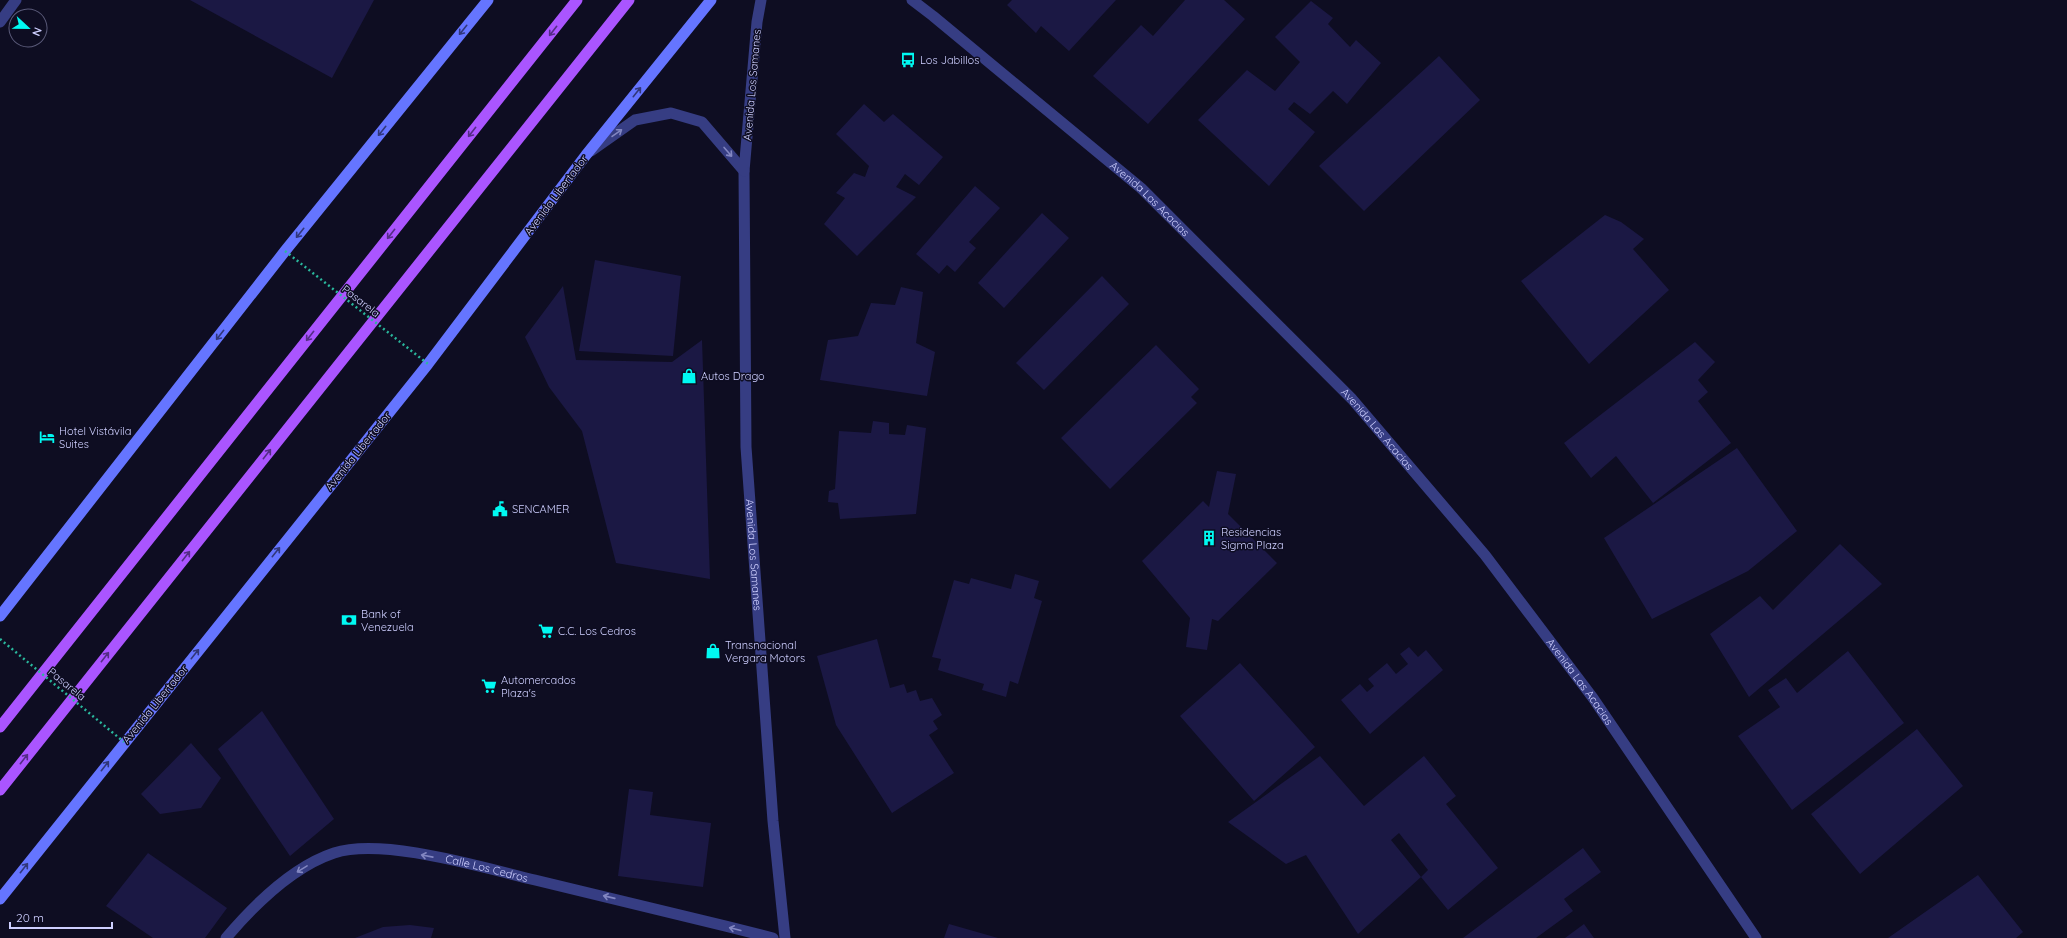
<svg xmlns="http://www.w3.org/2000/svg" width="2067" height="938" viewBox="0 0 2067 938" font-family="Quicksand,sans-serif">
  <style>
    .building { fill: #1b1844; fill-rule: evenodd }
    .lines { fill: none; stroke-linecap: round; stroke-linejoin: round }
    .minor { stroke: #363d83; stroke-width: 11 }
    .secondary { stroke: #6575ff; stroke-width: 11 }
    .primary { stroke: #a5f; stroke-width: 11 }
    .path-bridge { stroke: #2ab79c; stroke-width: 2.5; stroke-dasharray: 2 3; stroke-linecap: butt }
    .oneway { stroke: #31377a }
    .oneway2 { stroke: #542d85 }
    .oneway3 { stroke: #8286c1 }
    .labels { text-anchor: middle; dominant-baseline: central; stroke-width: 3; stroke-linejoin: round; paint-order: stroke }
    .poi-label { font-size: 11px; fill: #cecfff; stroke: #0e0d22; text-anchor: start }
    .street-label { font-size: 11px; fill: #cecfff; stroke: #0e0d22 }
  </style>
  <rect width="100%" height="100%" fill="#0e0d22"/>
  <path class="building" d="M190 0H374L332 78Z
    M1012 0H1116L1069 51 1041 26 1036 33 1007 5Z
    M1185 0H1224L1245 19 1148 124 1093 76 1141 25 1153 36Z
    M1311 1 1333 18 1328 24 1350 47 1356 40 1381 63 1347 104 1333 91 1310 114 1294 102 1288 109 1315 132 1269 186 1198 120 1247 70 1275 91 1300 62 1275 37Z
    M1439 56 1480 100 1364 211 1319 166Z
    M864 104 884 122 893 114 943 157 919 185 905 174 896 187 916 197 857 256 824 224 845 198 836 193 854 173 865 177 869 166 836 134Z
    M975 186 1000 208 969 242 976 248 955 272 947 265 939 274 916 254Z
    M1042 213 1069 238 1004 308 978 283Z
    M1605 215 1621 222 1644 239 1633 249 1669 290 1589 364 1521 281Z
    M595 260 681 276 673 356 579 351Z
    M1102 276 1129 304 1044 390 1016 363Z
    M563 286 576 360 672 362 702 340 710 579 616 563 582 431 549 387 525 337Z
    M901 287 923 292 916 343 935 352 927 396 820 380 828 340 858 336 871 303 895 305Z
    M1695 342 1715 362 1698 380 1708 392 1698 401 1731 443 1653 503 1616 456 1591 478 1564 443Z
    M1156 345 1199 389 1191 397 1197 403 1110 489 1061 438Z
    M873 421 889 423V434L905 435 907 425 926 428 916 514 840 519 838 503 828 502 829 491 835 489 839 431 871 433Z
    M1737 448 1797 531 1748 571 1652 619 1604 538Z
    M1217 471 1236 474 1228 514 1277 563 1218 621 1212 619 1207 650 1186 647 1190 618 1142 561 1203 501 1209 507Z
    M1840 544 1882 584 1749 697 1710 634 1760 596 1773 610Z
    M1015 574 1039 581 1034 598 1042 601 1018 684 1010 681 1006 697 982 690 984 684 938 670 941 659 932 657 954 580 969 584 971 578 1011 589Z
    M877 639 890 688 904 684 907 693 916 690 920 701 932 698 942 715 933 721 938 729 929 735 954 773 892 813 836 725 817 656Z
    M1409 647 1418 657 1426 650 1443 670 1370 734 1341 700 1360 684 1367 692 1374 686 1368 679 1387 663 1396 674 1408 664 1400 654Z
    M1848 651 1904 723 1792 810 1738 736 1780 707 1768 690 1786 678 1797 693Z
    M1240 663 1315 747 1254 801 1180 716Z
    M262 711 334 819 290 856 218 749Z
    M1917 729 1963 786 1860 874 1811 814Z
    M191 743 221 778 201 808 160 814 141 794Z
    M1320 756 1364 806 1424 756 1456 796 1446 804 1498 868 1448 910 1421 877 1358 934 1306 855 1286 864 1228 822ZM1399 833 1428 870 1421 877 1391 840Z
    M629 789 653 792 650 815 711 823 703 887 618 876Z
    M1583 848 1601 872 1564 899 1573 911 1536 938H1463Z
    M148 853 227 908 205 938H153L106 906Z
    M1978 875 2023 932 2016 938H1888Z
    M949 924 998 938H944Z
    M1584 924 1594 938H1565Z
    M410 925 434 928 431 938H355L383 927Z"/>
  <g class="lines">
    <g class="minor">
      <path id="s1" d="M761 0 757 22 744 171 746 447 773 821 785 938"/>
      <path id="s2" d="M912 0 933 16 1141 188 1352 399 1485 555 1593 698 1756 938"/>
      <path d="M0 22 16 0"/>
      <path d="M591 151 635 120 671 113 702 122 744 171"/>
      <path id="s3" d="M226 938C254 905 292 867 334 853 383 837 484 868 535 880 615 899 694 918 773 938"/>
    </g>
    <path class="secondary" d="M0 616 285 251 488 0
      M0 899 428 364 586 155 711 0"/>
    <path class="primary" d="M0 727 577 0
      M0 790 629 0"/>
    <path class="path-bridge" d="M285 251 428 364
      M0 639 124 742"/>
  </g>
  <defs><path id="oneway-shaft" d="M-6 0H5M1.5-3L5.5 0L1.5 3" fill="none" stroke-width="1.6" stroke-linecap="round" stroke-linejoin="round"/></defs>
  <g class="oneway">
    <use href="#oneway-shaft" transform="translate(463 30) rotate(129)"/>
    <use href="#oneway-shaft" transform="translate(637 92) rotate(-51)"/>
    <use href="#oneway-shaft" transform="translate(382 131) rotate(129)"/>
    <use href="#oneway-shaft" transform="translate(300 233) rotate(129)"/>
    <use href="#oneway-shaft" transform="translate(220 335) rotate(128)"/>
    <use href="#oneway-shaft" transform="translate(276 552) rotate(-51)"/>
    <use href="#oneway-shaft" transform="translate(195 654) rotate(-51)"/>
    <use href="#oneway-shaft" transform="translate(105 766) rotate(-52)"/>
    <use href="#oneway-shaft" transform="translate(24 868) rotate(-52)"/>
  </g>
  <g class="oneway2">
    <use href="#oneway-shaft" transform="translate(553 31) rotate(128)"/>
    <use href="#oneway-shaft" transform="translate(472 132) rotate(128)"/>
    <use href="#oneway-shaft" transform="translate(391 234) rotate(128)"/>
    <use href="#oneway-shaft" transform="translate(310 336) rotate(128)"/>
    <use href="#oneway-shaft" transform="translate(267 454) rotate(-52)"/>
    <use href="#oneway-shaft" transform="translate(186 556) rotate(-52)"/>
    <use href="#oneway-shaft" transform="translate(105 657) rotate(-52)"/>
    <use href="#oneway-shaft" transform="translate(24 759) rotate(-52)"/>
  </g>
  <g class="oneway3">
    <use href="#oneway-shaft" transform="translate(617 133) rotate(-35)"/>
    <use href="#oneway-shaft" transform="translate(728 152) rotate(49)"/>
    <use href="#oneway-shaft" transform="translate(427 856) rotate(-169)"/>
    <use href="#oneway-shaft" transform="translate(302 869) rotate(148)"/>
    <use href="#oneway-shaft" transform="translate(609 897) rotate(-167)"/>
    <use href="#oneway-shaft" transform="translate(735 929) rotate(-166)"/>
  </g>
  <defs>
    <g id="bus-bare" transform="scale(1.2)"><path d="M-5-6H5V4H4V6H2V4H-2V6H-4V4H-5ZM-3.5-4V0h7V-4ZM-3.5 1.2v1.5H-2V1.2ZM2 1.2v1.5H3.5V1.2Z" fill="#00f9f2" stroke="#0e0d22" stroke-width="2.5" paint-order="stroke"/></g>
    <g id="shop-bare" transform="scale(1.2)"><path d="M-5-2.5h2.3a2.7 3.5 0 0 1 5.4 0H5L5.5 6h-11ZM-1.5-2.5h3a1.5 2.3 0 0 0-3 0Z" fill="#00f9f2" stroke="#0e0d22" stroke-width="2.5" paint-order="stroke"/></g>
    <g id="hotel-bare" transform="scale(1.2)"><path d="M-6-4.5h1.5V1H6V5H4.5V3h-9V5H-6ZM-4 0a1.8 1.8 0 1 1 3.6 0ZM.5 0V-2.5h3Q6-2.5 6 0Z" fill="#00f9f2" stroke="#0e0d22" stroke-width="2.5" paint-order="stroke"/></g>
    <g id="civic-bare" transform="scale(1.2)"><path d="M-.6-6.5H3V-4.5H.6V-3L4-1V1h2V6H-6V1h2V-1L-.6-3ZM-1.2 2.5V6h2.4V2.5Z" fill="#00f9f2" stroke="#0e0d22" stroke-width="2.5" paint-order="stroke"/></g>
    <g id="building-bare" transform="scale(1.2)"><path d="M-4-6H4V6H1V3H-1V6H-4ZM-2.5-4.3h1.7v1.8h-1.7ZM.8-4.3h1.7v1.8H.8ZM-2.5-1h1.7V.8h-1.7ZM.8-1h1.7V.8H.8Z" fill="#00f9f2" stroke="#0e0d22" stroke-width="2.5" paint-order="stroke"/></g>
    <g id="bank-bare" transform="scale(1.2)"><path d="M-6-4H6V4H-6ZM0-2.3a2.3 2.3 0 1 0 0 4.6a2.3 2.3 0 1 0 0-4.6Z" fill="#00f9f2" stroke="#0e0d22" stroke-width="2.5" paint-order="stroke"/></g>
    <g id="supermarket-bare" transform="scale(1.2)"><path d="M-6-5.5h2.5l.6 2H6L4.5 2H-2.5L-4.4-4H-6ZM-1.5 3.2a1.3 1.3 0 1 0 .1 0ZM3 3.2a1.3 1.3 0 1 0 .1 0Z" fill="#00f9f2" stroke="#0e0d22" stroke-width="2.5" paint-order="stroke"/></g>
  </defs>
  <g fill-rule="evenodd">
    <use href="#bus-bare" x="908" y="60"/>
    <use href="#shop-bare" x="689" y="376"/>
    <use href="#hotel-bare" x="47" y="437"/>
    <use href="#civic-bare" x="500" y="509"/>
    <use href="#building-bare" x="1209" y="538"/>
    <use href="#bank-bare" x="349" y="620"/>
    <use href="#supermarket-bare" x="546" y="631"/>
    <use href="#shop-bare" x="713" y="651"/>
    <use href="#supermarket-bare" x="489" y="686"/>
  </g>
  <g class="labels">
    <g class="poi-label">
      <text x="920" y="60">Los Jabillos</text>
      <text x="701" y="376">Autos Drago</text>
      <text x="59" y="431">Hotel Vistávila<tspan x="59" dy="13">Suites</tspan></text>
      <text x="512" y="509">SENCAMER</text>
      <text x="1221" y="532">Residencias<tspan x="1221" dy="13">Sigma Plaza</tspan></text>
      <text x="361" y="614">Bank of<tspan x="361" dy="13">Venezuela</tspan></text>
      <text x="558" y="631">C.C. Los Cedros</text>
      <text x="725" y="645">Transnacional<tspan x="725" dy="13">Vergara Motors</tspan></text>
      <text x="501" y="680">Automercados<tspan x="501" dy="13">Plaza's</tspan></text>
    </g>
    <g class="street-label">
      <text transform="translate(752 85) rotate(-85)">Avenida Los Samanes</text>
      <text transform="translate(556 195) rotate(-53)">Avenida Libertador</text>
      <text stroke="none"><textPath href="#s2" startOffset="310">Avenida Las Acacias</textPath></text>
      <text transform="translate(361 301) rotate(38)">Pasarela</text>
      <text stroke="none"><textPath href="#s2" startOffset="634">Avenida Las Acacias</textPath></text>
      <text transform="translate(358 451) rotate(-51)">Avenida Libertador</text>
      <text stroke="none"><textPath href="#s1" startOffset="556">Avenida Los Samanes</textPath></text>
      <text stroke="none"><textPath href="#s2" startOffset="958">Avenida Las Acacias</textPath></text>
      <text transform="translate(67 684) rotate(39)">Pasarela</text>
      <text transform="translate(155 704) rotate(-51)">Avenida Libertador</text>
      <text stroke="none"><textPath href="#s3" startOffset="294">Calle Los Cedros</textPath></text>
    </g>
  </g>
  <g transform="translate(28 28) rotate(112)"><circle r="19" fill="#0e0d22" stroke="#5b5b7a"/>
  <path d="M0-3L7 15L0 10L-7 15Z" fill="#00f9f2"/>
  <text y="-6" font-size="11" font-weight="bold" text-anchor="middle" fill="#cecfff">N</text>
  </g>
  <path d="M10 922v6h102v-6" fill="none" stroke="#cecfff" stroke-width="2"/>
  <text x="16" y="922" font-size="12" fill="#cecfff" stroke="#0e0d22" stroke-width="3" paint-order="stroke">20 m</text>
</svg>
